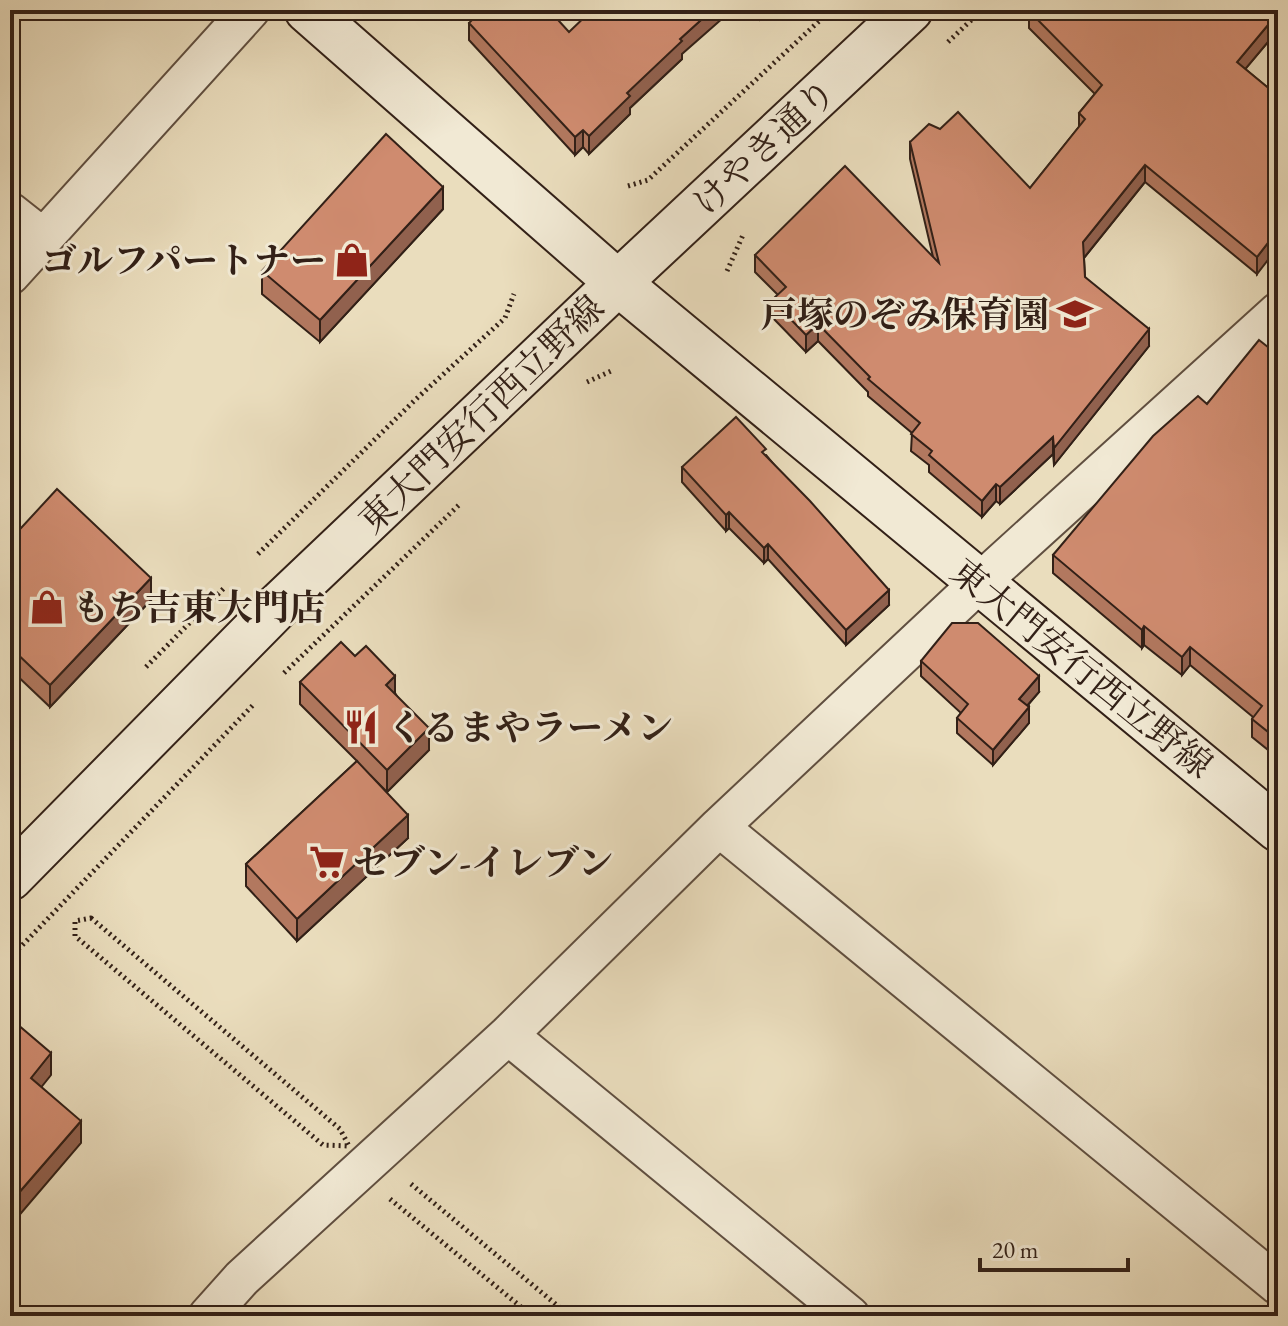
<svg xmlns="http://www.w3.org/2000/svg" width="1288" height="1326" viewBox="0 0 1288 1326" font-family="'EB Garamond','Noto Serif JP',serif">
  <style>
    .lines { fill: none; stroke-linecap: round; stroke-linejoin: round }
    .street-casing { stroke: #604f40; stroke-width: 42 }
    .secondary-casing { stroke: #322017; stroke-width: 48 }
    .path { stroke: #322017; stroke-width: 5; stroke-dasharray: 2 4; stroke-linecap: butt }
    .street { stroke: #f1e9d4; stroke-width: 38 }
    .secondary { stroke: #f1e9d4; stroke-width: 44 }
    .wall { fill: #b2785f; stroke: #322017; stroke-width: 2 }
    .shaded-wall { fill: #91614e; stroke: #322017; stroke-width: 2 }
    .building { fill: #cf8b6f; stroke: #322017; stroke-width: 2 }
    .labels { text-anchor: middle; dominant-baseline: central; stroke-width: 6; stroke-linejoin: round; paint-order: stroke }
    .street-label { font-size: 36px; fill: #322017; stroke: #f1e9d4 }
    .poi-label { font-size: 36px; font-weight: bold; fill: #322017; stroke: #f1e9d4; text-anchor: start }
  </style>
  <rect width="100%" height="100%" fill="#eaddbd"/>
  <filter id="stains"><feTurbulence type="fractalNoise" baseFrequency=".0025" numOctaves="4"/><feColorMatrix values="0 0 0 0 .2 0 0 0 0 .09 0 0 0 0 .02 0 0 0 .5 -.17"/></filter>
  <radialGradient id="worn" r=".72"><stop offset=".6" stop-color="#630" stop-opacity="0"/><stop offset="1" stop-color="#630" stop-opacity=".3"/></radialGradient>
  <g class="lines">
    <g class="street-casing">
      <path id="street" d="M10 212 43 238
        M10 275 250 10
        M719 827 1278 1285
        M508 1035 850 1316
        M208 1316 242 1278 508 1035 719 827 978 584 1278 312"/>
    </g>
    <g class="secondary-casing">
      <path id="secondary" d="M307 10 618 283 910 10
        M10 878 278 606 618 283 1278 829"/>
    </g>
    <path class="path" d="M948 42 982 10
      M628 186 648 180 831 10
      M727 271 743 235
      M587 382 611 371
      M258 554 415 400 505 318 514 294
      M146 667 226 586
      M284 673 461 503
      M91 918 340 1129 349 1146 323 1145 75 936V921Z
      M10 958 255 703
      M411 1184 570 1316
      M390 1199 532 1316"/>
    <use href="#street" class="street"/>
    <use href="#secondary" class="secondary"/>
  </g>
  <path class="wall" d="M752 10H769L760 19Z
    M1278 10V30L1245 69 1278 96 1257 274 1145 182 1084 258 1085 277 1149 346 1054 465 1053 454 1000 504 996 501 982 517 929 472V465L911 451 912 433 868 396V392L818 341 806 352 772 317V300L778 295 755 272V255L933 257 910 159V142L1030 188 1079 127V113L1095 94 1029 28V11Z
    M469 23 569 32 682 54V59L630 108V114L589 154 583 147 575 155 469 40Z
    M443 209 320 342 262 294V271Z
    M1278 355V758L1252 737V719L1253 717 1190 665 1182 675 1144 645 1142 648 1053 573V555L1207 404Z
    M766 455 889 605 846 645 768 559 764 563 729 528 726 531 682 482V467Z
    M10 540 151 600 50 707 10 669Z
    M355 656 395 693 429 750 387 792 370 775 408 838 297 941 246 886V864L357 761 300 704V682Z
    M921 661 1039 692 1027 706 1029 723 993 765 957 733V718L961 713 921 676Z"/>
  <path class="shaded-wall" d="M712 10H732L682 54V59L630 108V114L589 154V136L627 93 680 39Z
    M760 10H769L760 19Z
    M1278 13V30L1237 79V62Z
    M583 130V147L575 155V137Z
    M1145 165V182L1083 259V242Z
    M443 187V209L320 342V320Z
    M1278 230V247L1257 274V257Z
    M818 324V341L806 352V335Z
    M1149 329V346L1054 465V448Z
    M1053 437V454L1000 504V487Z
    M996 484V501L982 517V501Z
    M729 512V528L726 531V515Z
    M768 544V559L764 563V548Z
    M151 578V600L50 707V685Z
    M889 590V605L846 645V630Z
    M1144 626V645L1142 648V630Z
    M1190 647V665L1182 675V657Z
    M395 676V699L386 685Z
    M1039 676V692L1019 715V699Z
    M1029 707V723L993 765V750Z
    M429 728V750L387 792V770Z
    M408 815V838L297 941V919Z
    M51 1053V1075L31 1100V1078Z
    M81 1121V1143L10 1226V1203Z"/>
  <path class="building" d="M482 10H549L569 32 592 10H712L680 39 682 41 627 93 630 96 589 136 583 130 575 137 469 23Z
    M1030 10H1278V13L1237 62 1278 96V230L1257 257 1145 165 1083 242 1085 277 1149 329 1054 448 1053 437 1000 487 996 484 982 501 929 455 932 451 911 434 920 423 868 379 870 377 818 324 806 335 772 300 786 287 755 255 845 166 939 263 910 142 929 124 940 129 958 112 1030 188 1085 119 1079 113 1102 85 1029 11Z
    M386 134 443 187 320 320 262 271Z
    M1259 340 1278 355V740L1252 719 1262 706 1190 647 1182 657 1144 626 1142 630 1053 555 1153 436 1198 396 1207 404Z
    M736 417 766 449 762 452 810 501 889 590 846 630 768 544 764 548 729 512 726 515 682 467Z
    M57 489 151 578 50 685 10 647V540Z
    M952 623H978L1039 676 1019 699 1029 707 993 750 957 718 968 704 921 661Z
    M341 642 355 656 366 646 395 676 386 685 429 728 387 770 300 682Z
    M357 761 408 815 297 919 246 864Z
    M10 1018 51 1053 31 1078 81 1121 10 1203Z"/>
  <defs>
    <g id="shop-bare" transform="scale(2.76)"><path d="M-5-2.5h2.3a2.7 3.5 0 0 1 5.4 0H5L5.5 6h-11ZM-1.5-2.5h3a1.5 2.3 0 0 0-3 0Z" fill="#8f2418" stroke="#f1e9d4" stroke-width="2.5" paint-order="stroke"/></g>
    <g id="school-bare" transform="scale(2.76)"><path d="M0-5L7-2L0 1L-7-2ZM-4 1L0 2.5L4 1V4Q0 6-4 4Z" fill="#8f2418" stroke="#f1e9d4" stroke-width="2.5" paint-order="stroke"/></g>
    <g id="restaurant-bare" transform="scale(2.76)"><path d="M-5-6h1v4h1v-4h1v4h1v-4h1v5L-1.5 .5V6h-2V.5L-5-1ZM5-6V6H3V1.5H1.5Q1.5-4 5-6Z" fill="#8f2418" stroke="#f1e9d4" stroke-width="2.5" paint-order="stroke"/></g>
    <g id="supermarket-bare" transform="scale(2.76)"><path d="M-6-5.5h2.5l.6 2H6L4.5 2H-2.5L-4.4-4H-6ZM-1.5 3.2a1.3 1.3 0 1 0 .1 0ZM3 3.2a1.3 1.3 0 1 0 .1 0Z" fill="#8f2418" stroke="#f1e9d4" stroke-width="2.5" paint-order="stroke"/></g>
  </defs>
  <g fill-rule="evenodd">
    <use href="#shop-bare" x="352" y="260"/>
    <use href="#school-bare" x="1075" y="314"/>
    <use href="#shop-bare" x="47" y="607"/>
    <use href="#restaurant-bare" x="361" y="727"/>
    <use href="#supermarket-bare" x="327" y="862"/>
  </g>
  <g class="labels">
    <g class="street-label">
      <text transform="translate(764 147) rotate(-43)">けやき通り</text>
      <text transform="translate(481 414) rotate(-44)">東大門安行西立野線</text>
      <text transform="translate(1082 668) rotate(39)">東大門安行西立野線</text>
    </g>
    <g class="poi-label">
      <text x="326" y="260" text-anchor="end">ゴルフパートナー</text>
      <text x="1049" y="314" text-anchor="end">戸塚のぞみ保育園</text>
      <text x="73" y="607">もち吉東大門店</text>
      <text x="387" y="727">くるまやラーメン</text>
      <text x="353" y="862">セブン-イレブン</text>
    </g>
  </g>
  <rect width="1288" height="1326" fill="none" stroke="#eaddbd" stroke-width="40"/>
  <rect x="12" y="12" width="1264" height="1302" fill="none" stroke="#322017" stroke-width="4"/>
  <rect x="20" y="20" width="1248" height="1286" fill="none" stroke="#322017" stroke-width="2"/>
  <path d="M980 1258v12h148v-12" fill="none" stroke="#322017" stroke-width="4"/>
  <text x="992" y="1258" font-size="24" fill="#322017" stroke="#f1e9d4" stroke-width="6" paint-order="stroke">20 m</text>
  <rect width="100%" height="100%" filter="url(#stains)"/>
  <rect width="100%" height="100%" fill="url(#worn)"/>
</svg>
